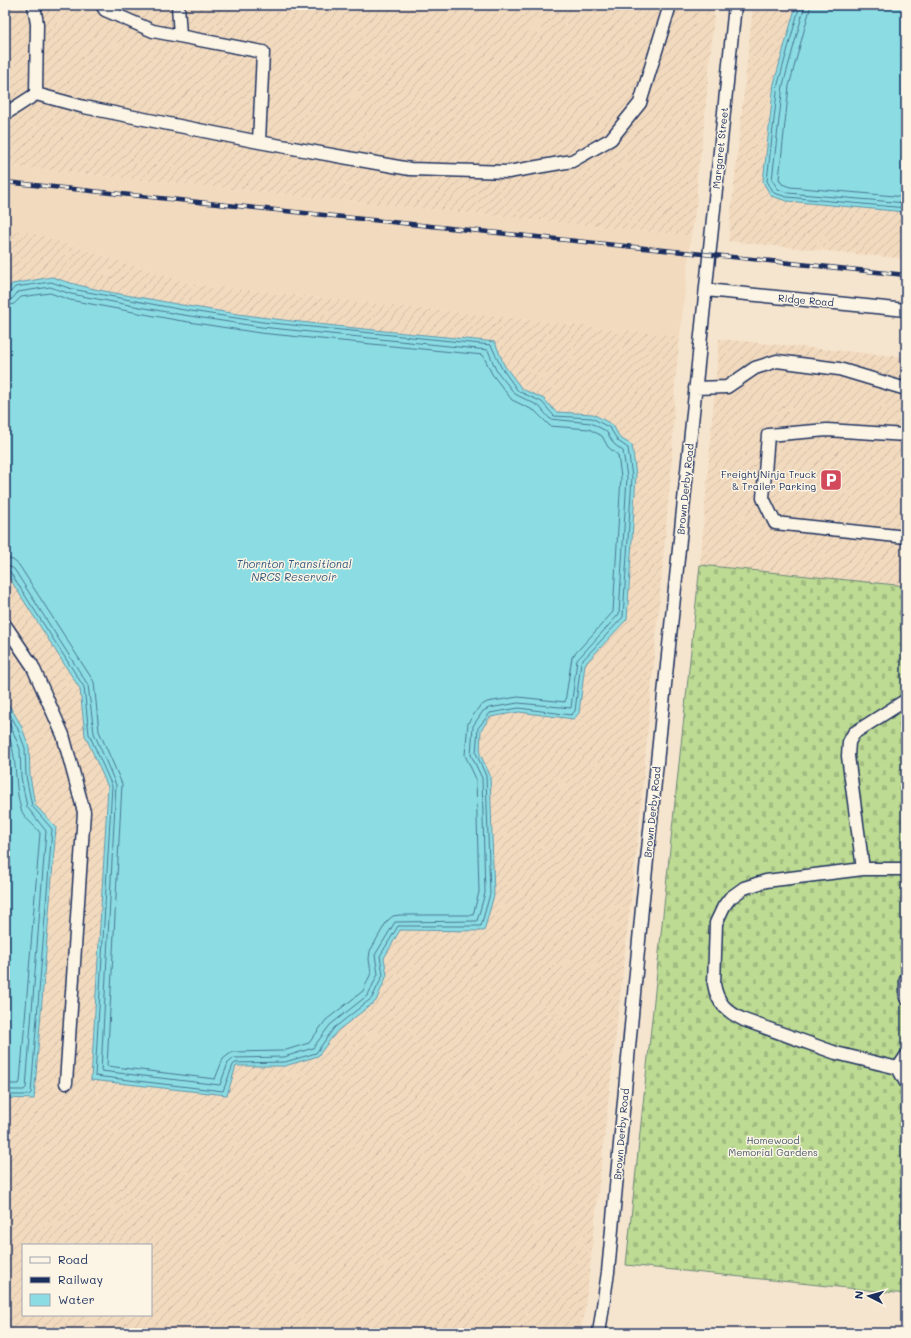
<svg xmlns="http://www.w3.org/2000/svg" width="911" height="1338" viewBox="0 0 911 1338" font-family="Mali,sans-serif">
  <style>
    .built { fill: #f2dabe }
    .industrial { fill: url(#industrial-furrows); fill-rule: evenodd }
    .cemetery { fill: url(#cemetery-stones); stroke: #6c8578 }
    .water { fill: #8bdde3; stroke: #5e97ae }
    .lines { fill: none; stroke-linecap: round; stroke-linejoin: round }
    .shore { stroke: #487593; stroke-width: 1 }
    .minor-casing { stroke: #1b2f5e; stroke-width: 15 }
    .minor { stroke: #fcf5e5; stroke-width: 12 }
    .rail-casing { stroke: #1b2f5e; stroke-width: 4.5 }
    .rail { stroke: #fcf5e5; stroke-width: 3; stroke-dasharray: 9; stroke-linecap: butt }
    .labels { text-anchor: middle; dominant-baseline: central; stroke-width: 3; stroke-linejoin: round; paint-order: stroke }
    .street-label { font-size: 10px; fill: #1b2f5e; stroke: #fcf5e5 }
    .poi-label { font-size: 10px; fill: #1b2f5e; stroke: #fcf5e5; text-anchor: end }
    .park-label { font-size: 10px; fill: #445a6b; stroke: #fcf5e5 }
    .water-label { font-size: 11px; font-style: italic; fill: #375a7f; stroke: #fcf5e5 }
  </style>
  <defs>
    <pattern id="industrial-furrows" width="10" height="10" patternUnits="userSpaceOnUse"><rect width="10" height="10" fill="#f2dabe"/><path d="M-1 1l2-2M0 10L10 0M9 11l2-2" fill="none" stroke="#cfbba6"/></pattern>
    <pattern id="cemetery-stones" width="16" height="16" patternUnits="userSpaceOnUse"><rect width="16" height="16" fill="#bddb93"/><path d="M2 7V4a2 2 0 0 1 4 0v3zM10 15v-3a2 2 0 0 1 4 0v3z" fill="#a2bc81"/></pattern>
  </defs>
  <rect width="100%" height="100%" fill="#f6e5ce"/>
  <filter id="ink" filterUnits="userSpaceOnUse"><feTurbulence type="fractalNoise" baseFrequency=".025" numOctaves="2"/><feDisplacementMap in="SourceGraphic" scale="8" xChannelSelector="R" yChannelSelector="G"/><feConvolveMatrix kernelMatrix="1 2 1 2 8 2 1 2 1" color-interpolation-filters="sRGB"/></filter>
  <g filter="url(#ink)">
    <path class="built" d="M5 166 691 236 680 336 191 284 29 232 5 230Z"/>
    <path class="industrial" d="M5 5H715L702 147 697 175V200L691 236 5 166Z
      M753 5H906V259L728 241Z
      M5 230 29 232 191 284 680 336 675 382 672 461 639 827 588 1284 584 1316 579 1333H5ZM23 1245H151V1315H23Z
      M719 339 906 357V586L700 565Z"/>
    <path class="cemetery" d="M700 565 906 586V1294L626 1265Z"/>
    <path class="water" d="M796 5H906V212L787 201 771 196 763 182 774 83Z
      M52 277C85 289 120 294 155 300 267 322 381 330 495 342L504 365 522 389 544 399 556 412 593 414 613 425 620 438 632 445 636 476 627 619 585 664 579 713 574 719 519 712 490 717 481 730 480 754 490 775 494 895 484 931 400 930 384 958 387 975 376 1001 337 1031 318 1056 285 1066H236L227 1095 91 1080 108 787 85 735 80 689 5 571V293L12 284Z
      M5 676 7 702 21 725 29 747 30 776 35 805 56 827 34 1099 5 1098Z"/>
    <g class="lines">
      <path class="shore" d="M800 5 778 84 767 181 774 193 787 197 906 208
        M805 5 783 85 772 180 778 189 788 193 906 203
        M811 5 789 86 779 179 782 184 790 187 906 197
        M5 295 9 294 15 287 51 282 72 289 178 309 262 322 491 345 501 367 518 391 542 402 554 416 592 418 610 428 618 441 628 448 632 477 623 617 581 662 575 711 571 715 519 708 490 713 478 728 476 753 486 776 490 894 481 926H398L380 956 383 975 372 998 334 1028 316 1053 285 1062 235 1063 233 1065 223 1091 95 1076 112 786 89 734 84 687 10 572 5 570
        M5 300 12 299 18 292 50 287 71 294 177 314 261 327 488 350 496 370 515 394 539 406 550 419 591 423 606 431 614 444 623 451 627 477 619 614 577 660 571 708 518 703 489 708 483 711 473 726 471 755 482 778 485 893 477 921 395 922 375 955 378 974 368 995 330 1025 313 1048 284 1057 234 1058 228 1063 220 1085 101 1071 116 785 94 733 88 685 14 569 5 564
        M5 306 14 304 21 297 50 293 70 300 176 320 260 333 483 355 492 374 512 400 535 411 550 426 589 429 602 436 608 447 618 455 621 477 613 612 572 657 565 702 518 697 487 702 479 707 468 723 465 755 476 779 479 892 473 915H400L393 916 387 921 370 951 369 959 371 973 363 991 326 1020 309 1043 283 1051 232 1052 223 1059 215 1079 107 1066 122 784 99 731 94 682 19 565 13 560 5 558
        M5 705 17 727 25 748 26 776 32 806 52 829 31 1093 29 1095H5
        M5 716 12 729 20 749 21 777 27 807 46 831 26 1088 24 1090H5
        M5 728C19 753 13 782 21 809 24 819 35 825 40 833L20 1082 19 1084H5"/>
      <g class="minor-casing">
        <path id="minor" d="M34 5 37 24 36 94 84 107 259 142 410 169 508 172 572 161 611 139 640 103 670 5
          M102 5 105 10 153 31 263 52 259 142
          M178 5 180 36
          M5 114 36 94
          M706 290 906 310
          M695 388 727 387 755 368 777 361 839 369 906 389
          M906 435 827 430 768 435 763 498 775 523 906 537
          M5 625 32 665 63 735 84 812 66 1083
          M863 869 848 756 849 742 854 733 906 700
          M906 869H863L766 881 744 888 730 898 724 906 716 923 714 984C717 1003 727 1012 744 1020L836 1053 906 1070
          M906 979V998
          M906 1056 898 1068 906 1083
          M599 1333 608 1272 642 908 735 5"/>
      </g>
      <use href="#minor" class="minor"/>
      <g class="rail-casing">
        <path id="rail" d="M5 182 906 275"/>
      </g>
      <use href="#rail" class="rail"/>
    </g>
  </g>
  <defs>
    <g id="parking-square" transform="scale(1.15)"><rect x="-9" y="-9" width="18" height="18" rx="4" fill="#d1495b" stroke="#fcf5e5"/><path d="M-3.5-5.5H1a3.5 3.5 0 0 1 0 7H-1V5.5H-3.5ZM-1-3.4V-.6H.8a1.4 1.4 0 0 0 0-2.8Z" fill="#fff"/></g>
  </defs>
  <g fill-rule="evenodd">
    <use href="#parking-square" x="831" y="480"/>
  </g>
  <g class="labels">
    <g class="street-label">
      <text transform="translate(720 148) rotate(-84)">Margaret Street</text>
      <text transform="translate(806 300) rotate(5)">Ridge Road</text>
      <text transform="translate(685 489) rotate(-84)">Brown Derby Road</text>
      <text transform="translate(652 812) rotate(-84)">Brown Derby Road</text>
      <text transform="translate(621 1134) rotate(-85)">Brown Derby Road</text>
    </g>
    <g class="poi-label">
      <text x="816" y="474">Freight Ninja Truck<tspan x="816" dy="12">&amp; Trailer Parking</tspan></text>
    </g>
    <g class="park-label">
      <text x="773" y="1140">Homewood<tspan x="773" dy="12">Memorial Gardens</tspan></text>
    </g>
    <g class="water-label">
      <text x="294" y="563">Thornton Transitional<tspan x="294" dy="13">NRCS Reservoir</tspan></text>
    </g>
  </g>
  <rect width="911" height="1338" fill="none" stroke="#fcf5e5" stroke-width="20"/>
  <rect x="10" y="10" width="891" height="1318" fill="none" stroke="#1b2f5e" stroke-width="1.5" filter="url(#ink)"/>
  <rect x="22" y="1244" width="130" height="72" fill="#fcf5e5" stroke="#a2a6af"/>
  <rect x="30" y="1257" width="20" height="6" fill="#fcf5e5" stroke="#a2a6af"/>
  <text x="58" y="1264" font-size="12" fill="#1b2f5e">Road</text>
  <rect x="30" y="1277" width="20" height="6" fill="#1b2f5e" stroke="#a2a6af"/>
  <text x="58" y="1284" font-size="12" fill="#1b2f5e">Railway</text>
  <rect x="30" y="1294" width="20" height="12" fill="#8bdde3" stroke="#a2a6af"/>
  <text x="58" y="1304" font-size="12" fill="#1b2f5e">Water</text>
  <g transform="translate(869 1296) rotate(276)" stroke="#fcf5e5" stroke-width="3" paint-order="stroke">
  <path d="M0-3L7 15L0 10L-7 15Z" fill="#1b2f5e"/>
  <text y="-6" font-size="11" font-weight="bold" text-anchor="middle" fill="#1b2f5e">N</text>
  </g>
</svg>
